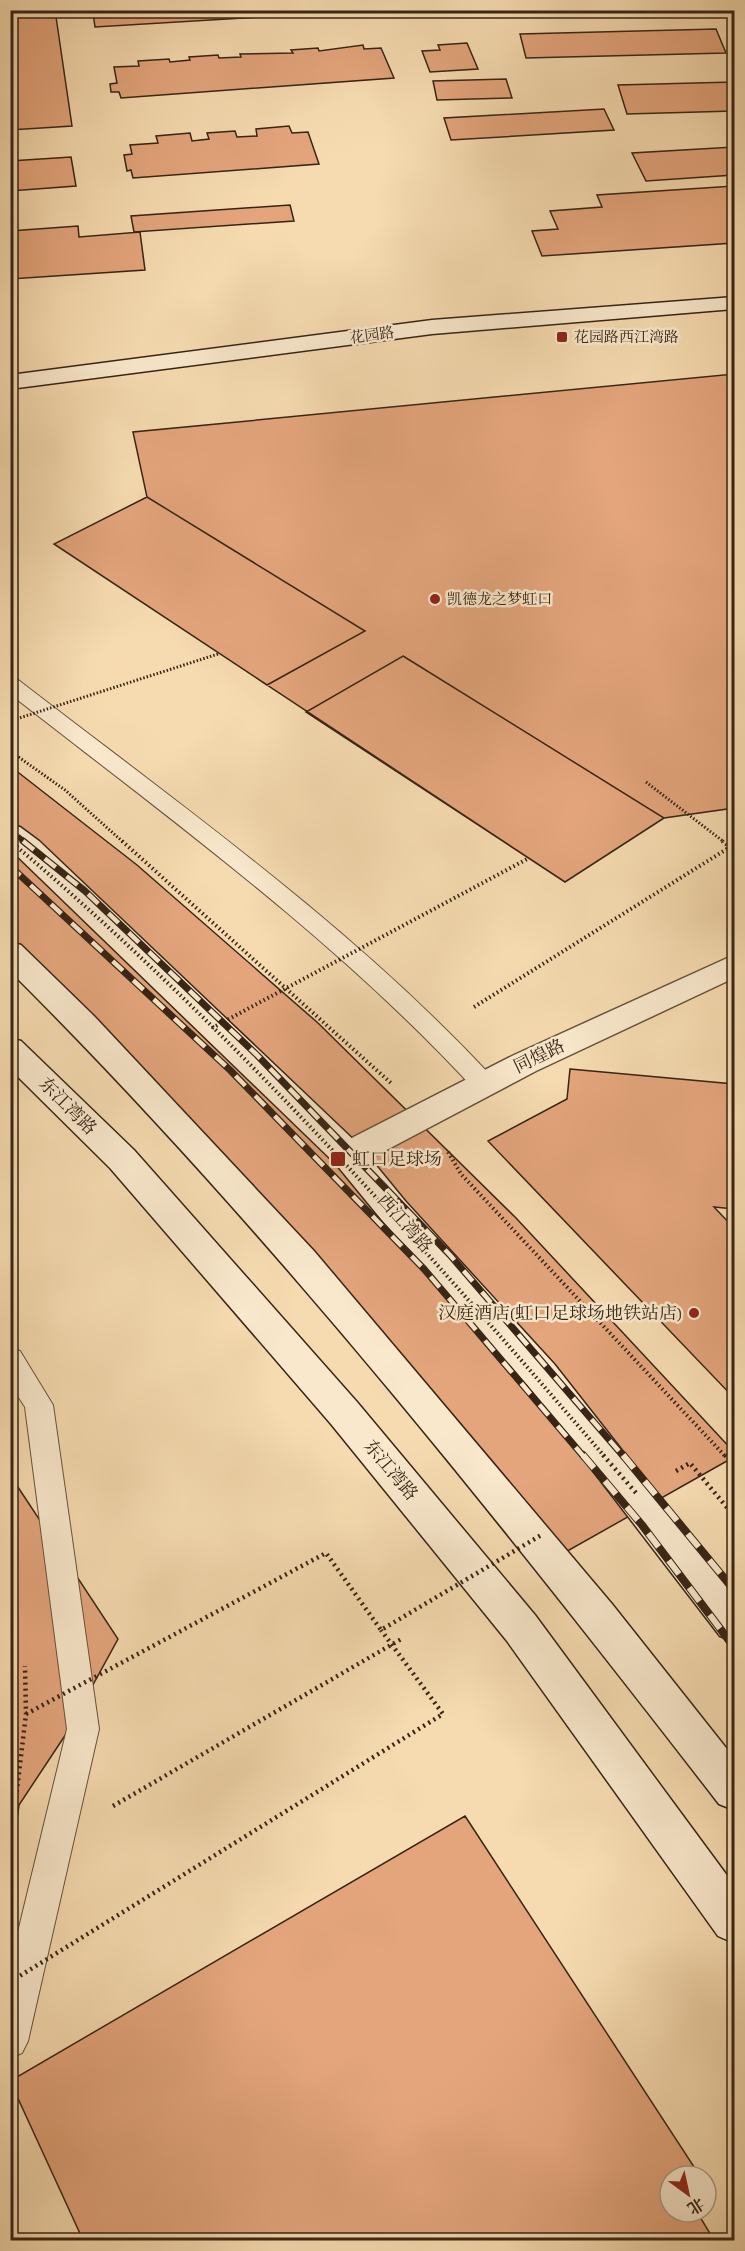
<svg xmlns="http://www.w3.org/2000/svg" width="745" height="2251" viewBox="0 0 745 2251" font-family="Alegreya,'Noto Serif SC',serif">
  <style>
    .building { fill: #e4a57c; stroke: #372415; stroke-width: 1.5 }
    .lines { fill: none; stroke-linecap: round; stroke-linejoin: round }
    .service-casing { stroke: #67523c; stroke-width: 2 }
    .minor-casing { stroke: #67523c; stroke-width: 3 }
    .secondary-casing { stroke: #372415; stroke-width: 3 }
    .path-far2 { stroke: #372415; stroke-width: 3; stroke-dasharray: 1.5 2; stroke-linecap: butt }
    .path-far1 { stroke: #372415; stroke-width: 4; stroke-dasharray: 1.5 3; stroke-linecap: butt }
    .path { stroke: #372415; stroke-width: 4.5; stroke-dasharray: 2 4; stroke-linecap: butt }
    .service { fill: #f9e8cc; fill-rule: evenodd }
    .minor { fill: #f9e8cc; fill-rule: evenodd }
    .secondary { fill: #f9e8cc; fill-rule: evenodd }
    .rail-far2-casing { stroke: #372415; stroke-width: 5 }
    .rail-far1-casing { stroke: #372415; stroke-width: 7 }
    .rail-casing { stroke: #372415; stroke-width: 8 }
    .rail-far2 { stroke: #f9e8cc; stroke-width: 4; stroke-dasharray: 10; stroke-linecap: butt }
    .rail-far1 { stroke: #f9e8cc; stroke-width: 4.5; stroke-dasharray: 14; stroke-linecap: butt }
    .rail { stroke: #f9e8cc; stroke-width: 6; stroke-dasharray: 17; stroke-linecap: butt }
    .path-bridge-far2 { stroke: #372415; stroke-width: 3; stroke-dasharray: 1.5 2; stroke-linecap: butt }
    .path-bridge-far1 { stroke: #372415; stroke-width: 4; stroke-dasharray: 1.5 3; stroke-linecap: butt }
    .path-bridge { stroke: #372415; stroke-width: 4.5; stroke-dasharray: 2 4; stroke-linecap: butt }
    .poi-dot { fill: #8f2418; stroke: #f9e8cc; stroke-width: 2 }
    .labels { text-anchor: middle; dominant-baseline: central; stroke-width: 5; stroke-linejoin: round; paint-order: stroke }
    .far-street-label { font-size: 15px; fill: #372415; stroke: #f9e8cc }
    .far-poi-label { font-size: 15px; fill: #372415; stroke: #f9e8cc; text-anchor: start }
    .street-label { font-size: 18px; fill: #372415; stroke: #f9e8cc }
    .poi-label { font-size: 18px; fill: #372415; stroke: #f9e8cc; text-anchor: start }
  </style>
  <rect width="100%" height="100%" fill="#f6dbb0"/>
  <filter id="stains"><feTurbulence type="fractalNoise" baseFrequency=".00333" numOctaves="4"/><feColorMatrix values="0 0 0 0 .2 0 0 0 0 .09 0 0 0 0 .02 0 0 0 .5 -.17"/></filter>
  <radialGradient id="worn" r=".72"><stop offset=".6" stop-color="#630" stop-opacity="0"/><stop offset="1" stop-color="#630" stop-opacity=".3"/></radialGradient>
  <path class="building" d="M55 10 72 126 10 130V12Z
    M100 10H398L358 13 357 11 95 27 93 13H101Z
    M716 29 726 53 526 58 520 34Z
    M467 43 478 69 430 72 422 51 440 50 438 45Z
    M363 45 364 49 381 48 394 78 121 98 119 92H111L110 84 117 83 114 67 139 66 138 61 169 59 170 62 190 60 189 57 218 55 219 58 241 57 240 54 293 53 291 50 318 48 319 51Z
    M506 79 512 98 437 100 433 81Z
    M734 82V111L627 114 618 85Z
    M604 109 614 130 451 140 444 118Z
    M289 126 292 133 308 132 319 164 133 178 131 170 127 171 124 155 132 154 130 145 158 143 156 136 190 133 192 141 209 139 207 133 235 131 237 137 257 136 256 129Z
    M734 147V175L646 181 632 153Z
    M71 157 76 186 10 191V161Z
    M734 186V243L542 256 532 231 558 229 550 211 602 207 597 195Z
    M290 205 294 221 134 232 131 216Z
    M78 226 79 237 140 232 145 270 10 279V231Z
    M734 374V808L664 818 565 882 54 544 147 497 133 432Z
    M147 497 365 631 267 685 54 544Z
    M403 656 664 818 565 882 306 712Z
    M10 766 137 865 318 1023 516 1218 734 1452V1457L555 1558 10 947Z
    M570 1069 734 1084V1209L714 1207 734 1228V1398L488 1141 567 1099Z
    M10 1355 24 1366 10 1426Z
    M10 1475 118 1639 66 1734 19 1805 10 1872Z
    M465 1816 700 2176H670V2212H697L714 2240H83L10 2081Z"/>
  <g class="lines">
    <g class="service-casing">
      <path id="service" d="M10 677 17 679C180 805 352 926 493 1078L497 1084 493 1090 484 1093 475 1090C337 940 170 819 10 694Z
        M10 1348 20 1351 53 1405 99 1729 28 2041 22 2053 10 2058V1965L67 1729 25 1407 10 1384Z"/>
    </g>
    <g class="minor-casing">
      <path id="minor" d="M734 955V978L536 1071 360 1164 348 1168 336 1164 331 1155 336 1146 514 1055Z"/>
    </g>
    <g class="secondary-casing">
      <path id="secondary" d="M734 297V309L432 334 10 389V375L432 320Z
        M10 825 20 827 39 841 360 1146 405 1201 554 1364 734 1593V1641L720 1636 528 1386 381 1219 336 1164 10 849Z
        M10 942 21 945 94 1016 314 1251 612 1604 734 1758V1810L719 1804C497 1517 268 1228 10 971Z
        M10 1038 21 1041 134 1150 357 1402 535 1615 734 1885V1943L718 1936 507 1641 331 1424 110 1168 10 1069Z"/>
    </g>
    <path class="path-far2" d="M10 751 65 790 123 842
      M646 782 724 842"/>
    <path class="path-far1" d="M122 841 392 1084
      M474 1007 730 847 722 841
      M448 1152 461 1174 726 1457"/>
    <path class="path" d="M725 1455 734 1465
      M676 1471 690 1463 734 1516
      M16 1798 26 1714 25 1666
      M113 1806 403 1638"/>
    <use href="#service" class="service"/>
    <use href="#minor" class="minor"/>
    <use href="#secondary" class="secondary"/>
    <g class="rail-far2-casing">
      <path id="rail-far2" d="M10 830 25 842"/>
    </g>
    <g class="rail-far1-casing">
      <path id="rail-far1" d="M23 841 85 891 257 1055 450 1255 624 1457
        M10 866 230 1070 424 1269 584 1457"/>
    </g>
    <g class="rail-casing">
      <path id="rail" d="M583 1455 642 1525 734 1647
        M623 1455 734 1590"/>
    </g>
    <use href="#rail-far2" class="rail-far2"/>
    <use href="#rail-far1" class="rail-far1"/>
    <use href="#rail" class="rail"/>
    <path class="path-bridge-far2" d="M10 721 218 654"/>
    <path class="path-bridge-far1" d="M10 841C229 1025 419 1241 605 1457
      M212 1028 529 858"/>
    <path class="path-bridge" d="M603 1455 637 1494
      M26 1714 326 1553 381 1630 543 1534
      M10 1982 443 1714 381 1630"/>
  </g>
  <g class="poi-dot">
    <rect x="556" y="331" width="12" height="12" rx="3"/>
    <circle cx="435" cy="599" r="6"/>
    <rect x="330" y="1151" width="16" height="16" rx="3"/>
    <circle cx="694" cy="1313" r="6"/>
  </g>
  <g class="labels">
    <g class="far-street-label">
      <text transform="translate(372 335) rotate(-8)">花园路</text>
    </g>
    <g class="far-poi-label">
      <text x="574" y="337">花园路西江湾路</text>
      <text x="447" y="599">凯德龙之梦虹口</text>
    </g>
    <g class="street-label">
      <text transform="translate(539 1056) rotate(-26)">同煌路</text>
      <text transform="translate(68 1106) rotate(45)">东江湾路</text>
      <text transform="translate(405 1223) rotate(48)">西江湾路</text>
      <text transform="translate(391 1470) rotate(50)">东江湾路</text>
    </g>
    <g class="poi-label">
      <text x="352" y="1159">虹口足球场</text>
      <text x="682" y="1313" text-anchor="end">汉庭酒店(虹口足球场地铁站店)</text>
    </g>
  </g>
  <rect width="745" height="2251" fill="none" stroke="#f6dbb0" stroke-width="36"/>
  <rect x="12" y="12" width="721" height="2227" fill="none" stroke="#372415" stroke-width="3"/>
  <rect x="18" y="18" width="709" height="2215" fill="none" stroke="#372415" stroke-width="1.5"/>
  <g transform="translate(688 2194) rotate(147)"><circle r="28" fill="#f9e8cc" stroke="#ab9a83" stroke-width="1.5"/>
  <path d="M0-4.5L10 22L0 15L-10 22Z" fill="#8f2418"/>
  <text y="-9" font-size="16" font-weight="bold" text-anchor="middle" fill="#372415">北</text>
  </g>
  <rect width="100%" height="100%" filter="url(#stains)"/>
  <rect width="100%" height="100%" fill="url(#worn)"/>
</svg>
